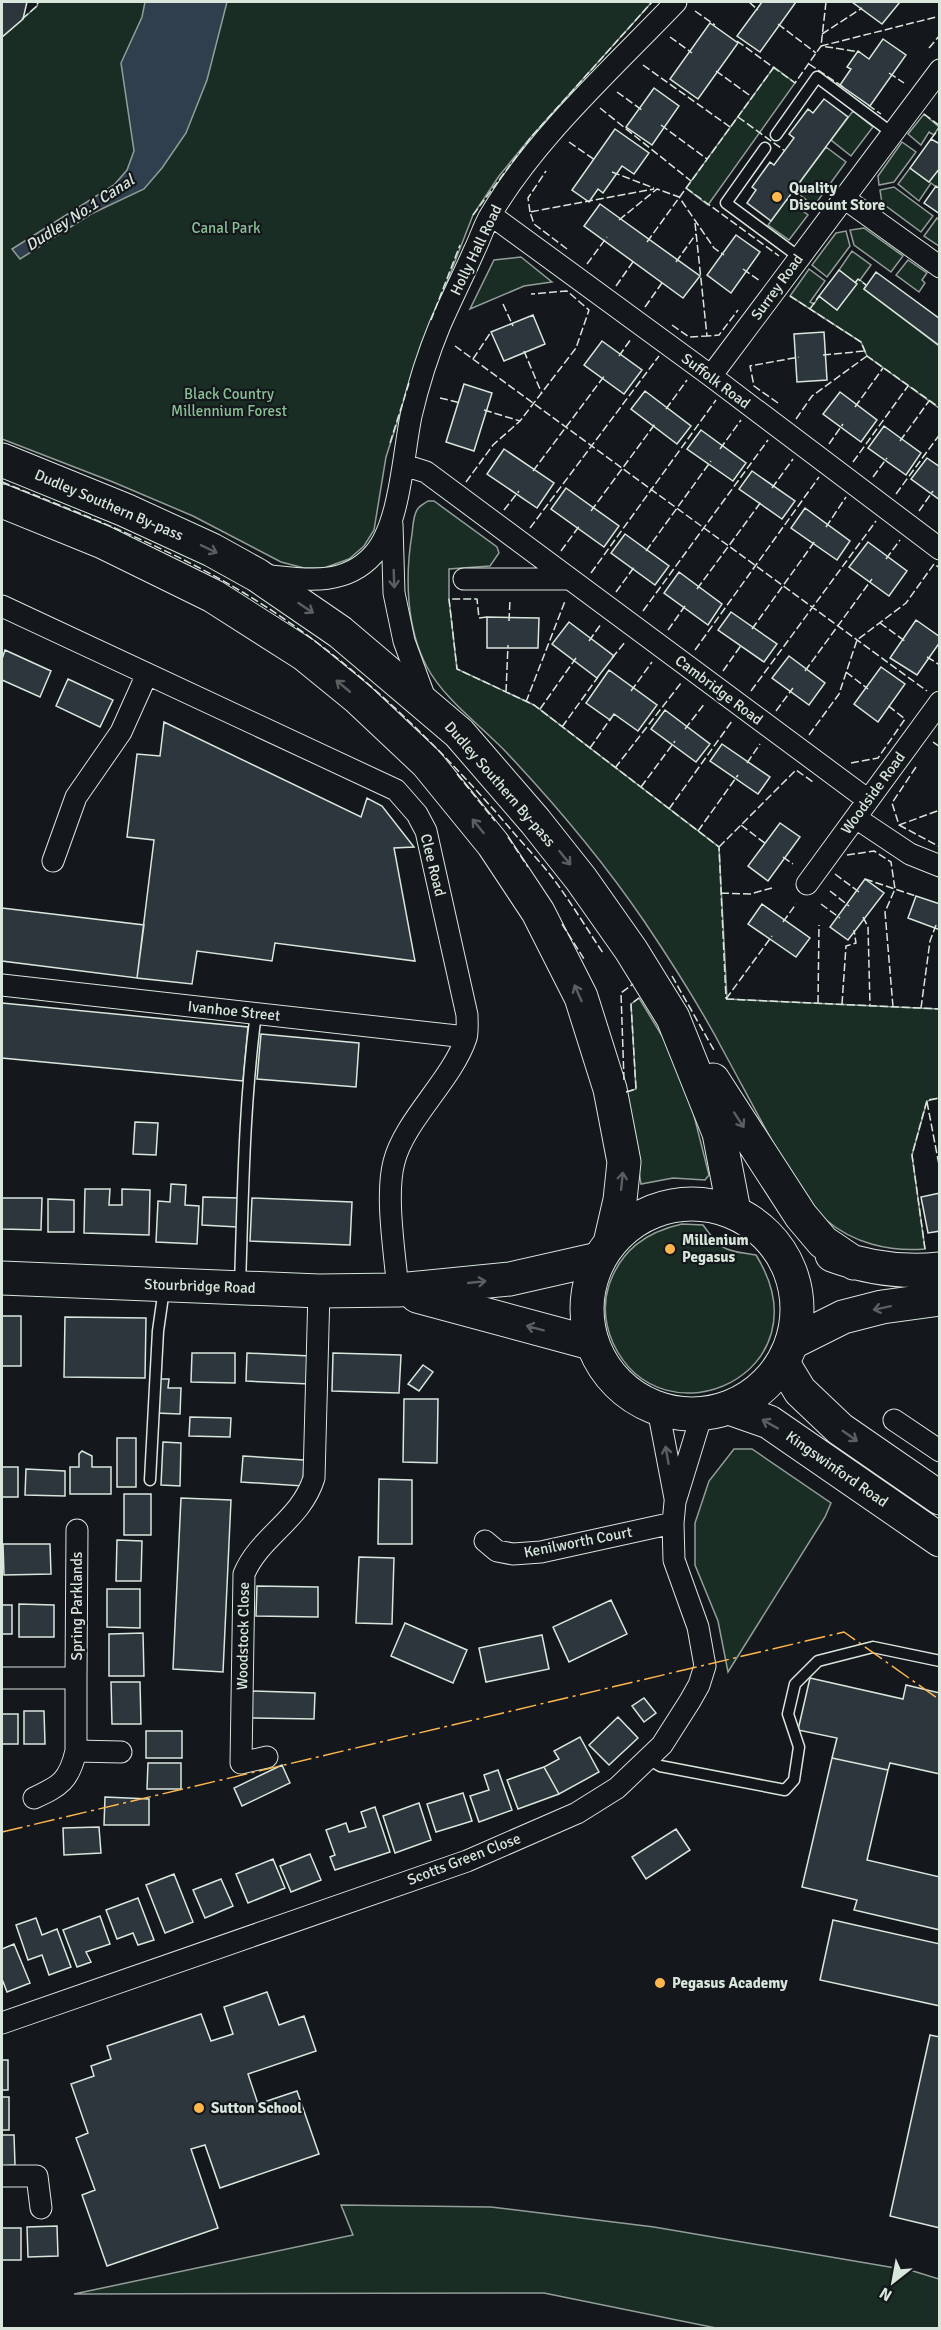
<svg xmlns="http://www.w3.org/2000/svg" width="941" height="2330" viewBox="0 0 941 2330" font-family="Signika,sans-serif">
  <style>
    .green { fill: #1a2d24; stroke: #939e99; stroke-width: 1.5 }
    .water { fill: #2f3f4d; stroke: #939e99; stroke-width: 1.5 }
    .building { fill: #2c363c; stroke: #d8e6dc; stroke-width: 1.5 }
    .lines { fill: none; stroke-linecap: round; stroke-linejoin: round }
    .service-casing { stroke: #d8e6dc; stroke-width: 13 }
    .minor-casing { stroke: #d8e6dc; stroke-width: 23 }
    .primary-casing { stroke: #d8e6dc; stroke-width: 35 }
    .trunk-casing { stroke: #d8e6dc; stroke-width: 35 }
    .service { stroke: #14181c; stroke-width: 10 }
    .minor { stroke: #14181c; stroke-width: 21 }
    .primary { stroke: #14181c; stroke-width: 33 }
    .trunk { stroke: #14181c; stroke-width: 33 }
    .fence { stroke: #d8e6dc; stroke-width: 1.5; stroke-dasharray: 8 3; stroke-linecap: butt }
    .power { stroke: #ffb74d; stroke-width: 1.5; stroke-dasharray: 21 4.5 3 4.5; stroke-linecap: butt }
    .oneway { stroke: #59605f }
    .poi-dot { fill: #ffb74d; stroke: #14181c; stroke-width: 2 }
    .labels { text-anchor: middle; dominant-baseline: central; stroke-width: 4.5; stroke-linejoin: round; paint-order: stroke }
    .poi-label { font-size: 15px; font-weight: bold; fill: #d8e6dc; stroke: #14181c; text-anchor: start }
    .park-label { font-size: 15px; fill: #8ac095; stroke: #14181c }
    .street-label { font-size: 15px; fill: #d8e6dc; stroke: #14181c }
    .water-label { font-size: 16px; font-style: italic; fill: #d8e6dc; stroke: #14181c }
  </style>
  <rect width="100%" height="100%" fill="#14181c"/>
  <path class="green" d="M38 2H652L531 137 499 176 473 215 421 349 386 457 374 530 364 546 349 559 324 568H304L281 562 193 516 113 482 2 439V37L37 6Z
    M774 67 795 83 708 205 686 188Z
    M853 111 873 127 851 156 831 140Z
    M924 114 939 127 934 135 929 132 921 145 908 134Z
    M902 142 916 152 894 182 879 185 878 176Z
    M826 147 846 162 814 206 794 190Z
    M910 168 929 182 939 168V189L931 183 919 201 898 184Z
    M894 187 933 216 921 232 882 203 880 190Z
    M787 199 808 215 789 240 768 225Z
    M937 218 939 220V246L924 236Z
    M864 228 903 256 891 272 854 245 850 230Z
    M846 231 850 246 827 277 812 265 836 233Z
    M852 251 871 265 860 280 866 285 864 289 939 346V408L867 356 861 342 790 296 809 269 825 281 810 302 814 304 819 296 837 310 856 284 839 270Z
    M521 257 552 282 524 286 470 309 494 260Z
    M908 260 927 273 922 280 925 283 919 292 896 275Z
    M428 501H434L497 547 499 553 490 566 449 569V599L457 669 534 705 719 847 727 999 939 1009V1098L927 1101 912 1155 925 1249C889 1252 853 1243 826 1220 811 1207 801 1189 791 1173 767 1134 747 1094 725 1054 701 1008 673 964 644 921 603 861 556 805 506 752 480 725 444 699 427 667 406 628 405 576 412 534 413 527 413 516 417 510 419 506 424 504 428 501Z
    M639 998 667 1044 686 1084 709 1175 705 1180 673 1178 641 1184 626 1092 636 1089 631 1004Z
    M682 1224 703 1225C722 1252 725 1250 756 1255 829 1373 662 1448 613 1343 605 1325 603 1304 609 1285 621 1250 646 1232 682 1224Z
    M734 1449H752L831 1503 825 1517 728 1672 718 1621 695 1565V1523L709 1481Z
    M341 2205 491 2207 654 2227 913 2271 939 2279V2328H716L544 2293 74 2294 353 2235Z"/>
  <path class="water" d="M145 2H227L207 80 186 133 162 168 144 189 91 214 20 259 12 249 114 185 127 170 134 151 121 63 142 17Z"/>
  <path class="building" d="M2 2H27L23 19 2 37Z
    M762 2H796L760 52 737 36Z
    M852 2H900L882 24Z
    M710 23 738 43 698 99 670 79Z
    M883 39 906 55 870 106 840 85 851 69 847 67 858 51 869 59Z
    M654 88 679 106 652 145 626 127Z
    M824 99 848 117 771 221 747 203 756 190 752 187 770 162 774 165 794 138 789 134 808 109 813 113Z
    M615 129 649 153 634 174 622 166 603 193 598 189 589 202 572 190Z
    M931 139 940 144V168L929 182 910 168Z
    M936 186 940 189V214L924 203Z
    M600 204 700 276 683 298 584 226Z
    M736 235 760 252 731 293 707 275Z
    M839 270 857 284 837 310 819 296Z
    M876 272 940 319V346L864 289Z
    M533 315 545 344 504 361 491 332Z
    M824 332 827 380 797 382 794 334Z
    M602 341 642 370 624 394 584 365Z
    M464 384 492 393 474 451 446 442Z
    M645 391 691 426 677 444 631 409Z
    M840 392 877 420 861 442 823 414Z
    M884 426 921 453 906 475 868 448Z
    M701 430 746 463 733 481 687 449Z
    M504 449 554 483 537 508 487 474Z
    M927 458 940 467V500L911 479Z
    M752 471 795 501 782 519 739 489Z
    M566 488 619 526 604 547 551 509Z
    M805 508 850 541 837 560 791 528Z
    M625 534 669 566 655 585 611 553Z
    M868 542 907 571 889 596 849 567Z
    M679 572 722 604 708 625 664 593Z
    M731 612 777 644 764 662 718 630Z
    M487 617 539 618 538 648H487Z
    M916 620 940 637V642L917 675 890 658Z
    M569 622 614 656 597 678 552 644Z
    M5 650 51 671 40 697 2 680V659Z
    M789 656 825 683 809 705 772 678Z
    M881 667 905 684 878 722 854 704Z
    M609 670 657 705 638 731 614 714 610 720 586 703Z
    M68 679 113 700 100 727 56 706Z
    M665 710 710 744 696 762 651 729Z
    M164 722 361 817 367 798 382 806 414 847 394 848 415 961 275 943 272 961 197 951 192 984 137 978 154 840 127 837 137 754 160 756Z
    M722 744 770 777 758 794 710 761Z
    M780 823 800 837 768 881 748 866Z
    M865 879 884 893 848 940 830 927Z
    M916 896 940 904V930L908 918Z
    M762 904 810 938 796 957 748 924Z
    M2 908 144 925 137 978 2 961Z
    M2 1003 248 1027 243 1081 2 1058Z
    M261 1034 359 1043 356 1087 257 1079Z
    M135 1122 158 1123 156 1155 133 1154Z
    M171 1184 186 1185 185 1205 199 1206 197 1244 156 1242 158 1201 170 1202Z
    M85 1189H110L109 1205H122V1189L150 1190 149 1235 84 1233Z
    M940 1193V1231L928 1233 921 1197Z
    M203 1197 239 1198 237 1227 202 1225Z
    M2 1198H42L41 1230 2 1229Z
    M252 1198 352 1202 350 1245 250 1241Z
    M48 1199 74 1200V1232H48Z
    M2 1316H21V1366H2Z
    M65 1317 146 1318 145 1378 64 1377Z
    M192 1353H235V1383L191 1382Z
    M247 1353 310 1356 309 1384 246 1381Z
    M333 1353 401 1355 399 1393 332 1391Z
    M423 1365 433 1372 419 1391 408 1384Z
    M157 1379H169L168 1388H181L180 1414 156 1413Z
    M404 1399H438L437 1463 403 1462Z
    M190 1417 231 1418 230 1437 189 1436Z
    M117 1438H136V1487H117Z
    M163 1442 181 1443 180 1486 161 1485Z
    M82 1451 92 1456V1467H111V1494H70V1467H79V1454Z
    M243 1456 304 1460 303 1486 241 1482Z
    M2 1467H18V1497H2Z
    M26 1469 65 1471V1496L25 1495Z
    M379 1479 412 1480V1544H378Z
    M124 1494H151V1535H124Z
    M181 1498 231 1500 223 1672 173 1669Z
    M117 1540 142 1541 141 1581H116Z
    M3 1544H50L51 1574 4 1575Z
    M359 1557 394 1558 392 1624 356 1623Z
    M257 1586 318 1587V1617L256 1616Z
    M107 1589H140V1628L107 1627Z
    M611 1600 627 1634 569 1662 553 1627Z
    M19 1604 54 1605V1637H19Z
    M2 1605H12V1634H2Z
    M405 1623 467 1650 453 1683 391 1656Z
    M143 1633 144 1676H109V1634Z
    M542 1635 549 1669 486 1682 479 1648Z
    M810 1678 903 1699 906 1685 940 1693V1774L890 1763 888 1770 832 1758 837 1738 798 1730Z
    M111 1682H140L141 1724H112Z
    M252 1691 315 1693 314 1719 252 1718Z
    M644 1698 656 1713 644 1722 632 1706Z
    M24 1711H44L45 1744H24Z
    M2 1714H18V1744H2Z
    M618 1717 638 1738 609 1765 589 1745Z
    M146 1731H182V1758H146Z
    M580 1737 599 1772 559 1794 544 1767 559 1759 554 1751Z
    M832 1758 888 1770 867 1860 940 1877V1930L854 1910 857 1900 802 1887Z
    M148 1763H181V1789H147Z
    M282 1765 290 1783 242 1806 234 1788Z
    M544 1767 559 1794 518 1809 507 1780Z
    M498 1770 512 1810 479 1822 470 1796 489 1790 484 1775Z
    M463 1793 472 1821 436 1832 427 1804Z
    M105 1797 149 1799V1825H104Z
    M419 1803 431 1840 395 1853 383 1816Z
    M375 1807 390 1852 335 1870 330 1857 335 1855 326 1830 346 1823 349 1832 366 1827 361 1812Z
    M99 1827 101 1853 64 1855 63 1828Z
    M676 1829 690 1850 646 1879 632 1857Z
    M310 1854 321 1880 291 1892 280 1866Z
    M273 1859 285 1888 248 1903 236 1874Z
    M174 1874 193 1922 165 1933 146 1885Z
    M221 1879 233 1906 205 1918 193 1890Z
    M138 1898 154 1940 138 1945 133 1933 117 1939 106 1910Z
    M100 1916 110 1944 86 1952 91 1962 77 1967 63 1930Z
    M36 1918 42 1935 57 1929 71 1967 49 1975 42 1955 28 1960 16 1925Z
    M833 1920 940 1944V2006L820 1980Z
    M14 1944 30 1983 7 1992 2 1979V1949Z
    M267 1992 279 2025 304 2016 316 2051 248 2074 258 2104 297 2091 319 2154 220 2188 205 2145 191 2149 218 2228 107 2266 82 2195 95 2190 76 2138 88 2133 71 2084 94 2076 91 2066 111 2059 107 2046 201 2014 211 2041 233 2034 224 2007Z
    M930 2035 940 2037V2228L890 2216Z
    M2 2060H8V2090H2Z
    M2 2097H9V2130H2Z
    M2 2135H14L15 2165 2 2166Z
    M57 2226 58 2256 28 2257 27 2227Z
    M2 2228H21V2260H2Z"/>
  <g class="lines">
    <g class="service-casing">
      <path id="service" d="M776 135 817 77 892 133
        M765 148 726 203 799 257
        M240 1285C243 1195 244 1104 256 1013
        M150 1480 158 1331 164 1289
        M648 1759 660 1766 785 1790 794 1780 799 1747 788 1714 795 1684 818 1661 873 1647 940 1661"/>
    </g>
    <g class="minor-casing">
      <path id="minor" d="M844 198 940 267
        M491 215 711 376 940 549
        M711 376 940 70
        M404 465 426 472 868 800
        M392 524 394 593 404 641 426 701
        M262 575C302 579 343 588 373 555 400 526 403 455 411 416 418 386 428 354 440 325 451 300 463 276 474 251 480 239 484 225 491 214 536 137 615 66 676 2
        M464 579H570
        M2 606 396 790 417 814 426 831 467 1015C467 1022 468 1032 466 1038 452 1080 404 1121 394 1162 385 1195 395 1255 398 1290
        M856 818 910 854 940 866
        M53 861 76 797 121 732 147 674
        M807 884 940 702
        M2 985 466 1037
        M658 1409 675 1498
        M894 1420 940 1451
        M485 1541 497 1551 513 1554 541 1552 673 1523
        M2 1678H76L77 1530
        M76 1751 121 1752
        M267 1757 241 1763 244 1574C260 1536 301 1520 314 1478L319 1291
        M34 1798C60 1786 69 1781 76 1751V1678
        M2 2023 467 1861 577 1813 617 1788 662 1745 690 1701 699 1685 705 1666 698 1627 674 1560 673 1523 675 1502 702 1414
        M2 2176H37L41 2208"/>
    </g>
    <g class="primary-casing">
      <path id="primary" d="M2 1278 319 1291 398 1290 510 1279 598 1259
        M417 1296 591 1343
        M783 1363 800 1391 840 1429 940 1498
        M729 1408 769 1422 940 1540"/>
    </g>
    <g class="trunk-casing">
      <path id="trunk" d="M2 460 125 510 212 550 257 575 340 632 459 733 535 821 581 879 631 950 673 1018 719 1133 734 1211
        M2 501 103 542 213 596 304 654 358 698 427 763 493 844 538 912 581 997 610 1089 624 1162 620 1200 611 1239
        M713 1080 801 1216 823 1242 854 1263
        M587 1309a105 105 0 1 1 210 0a105 105 0 1 1-210 0Z
        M832 1255C867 1268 903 1273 940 1269
        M793 1342 843 1317 882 1307 940 1299"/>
    </g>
    <use href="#service" class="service"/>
    <use href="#minor" class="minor"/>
    <use href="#primary" class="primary"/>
    <use href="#trunk" class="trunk"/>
    <path class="fence" d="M749 2 758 10
      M826 2 821 46 940 16
      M695 11 715 25
      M22 19 37 6 38 2
      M778 24 816 53
      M822 34 862 8
      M670 37 692 53
      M737 41 795 83 821 46 860 52
      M929 48 940 35
      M809 64 843 87
      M643 65 730 127
      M716 71 752 97
      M889 73 904 83
      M617 92 642 110
      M868 105 881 114
      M600 108 691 181
      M924 114 940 126
      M738 117 785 151
      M661 125 707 159
      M931 139 940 127
      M569 142 595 160
      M612 172 654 188
      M686 188 779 256
      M530 212 528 198 546 171
      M473 215 531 137 652 2
      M619 220 657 189 679 197 714 248 724 255
      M695 223 707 336 719 335 738 310
      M647 242 774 67
      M567 249 534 224 530 212 654 189
      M676 262 696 234
      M587 264 607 237
      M743 269 760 281
      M855 283 858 279 866 285
      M616 286 635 259
      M790 296 861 342 867 356 940 408
      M503 304 513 326
      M645 307 664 280
      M810 309 819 296
      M431 320 460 245
      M672 325 689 337 707 336
      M455 346 927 691
      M524 351 542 394
      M823 355 865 351
      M619 356 631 339
      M473 359 491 332
      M440 398 461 403
      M778 403 754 386 750 366 799 357
      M855 407 883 368
      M666 409 687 380
      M484 410 520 421 576 348 589 310 567 291 531 294
      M796 419 812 396 867 356
      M900 441 929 401
      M390 443 409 383
      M829 444 843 424
      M720 449 741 420
      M853 462 908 386
      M533 471 605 375
      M873 477 887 458
      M2 482C84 515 168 547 244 593 345 654 431 737 508 826 523 844 541 862 555 881 572 904 587 929 603 953
      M466 482 493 445 520 421
      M772 488 793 459
      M896 494 940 434
      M504 510 519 491
      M591 511 655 424
      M919 511 933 491
      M826 527 846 497
      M530 528 659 356
      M561 551 580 525
      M646 551 711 461
      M886 559 900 540
      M591 573 716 400
      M697 589 761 502
      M616 592 635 566
      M643 611 768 440
      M487 617 479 618 477 599H449L457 669 534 705 719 847 726 999
      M509 621 510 600
      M880 623 905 641
      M752 629 815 541
      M668 630 685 606
      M589 641 601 624
      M695 650 819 477
      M927 657 940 665
      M612 658 626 641
      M723 671 742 644
      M805 671 872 579
      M846 672 868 689
      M631 691 652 662
      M751 691 876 521
      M506 692 508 645
      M526 702 565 601
      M540 709 576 658
      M776 711 793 688
      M562 727 598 677
      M685 729 705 703
      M809 735 839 694 857 640 906 603 934 564 940 568
      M933 742 940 747
      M590 748 611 718
      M747 763 760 744
      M851 763 878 758 905 719 886 704
      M916 767 892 803 899 825 940 810
      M615 768 681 683
      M457 774 495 821
      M641 787 675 741
      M669 809 732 721
      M741 825 766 844
      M899 825 940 847
      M698 831 738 775
      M508 837 528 867
      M719 847 796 770 813 782
      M847 855 874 851 891 862 895 889 885 912 893 1007
      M783 857 793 864
      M835 874 859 892
      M865 879 916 896
      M830 891 849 906
      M721 893 750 894 772 888
      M821 904 840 918
      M863 917 868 927 870 1006
      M783 922 796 904
      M562 924 584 959
      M672 976 715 1052
      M726 999 940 1009
      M726 999 772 936
      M818 1003 819 925
      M842 1004 846 946 856 943 854 930
      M921 1008 930 941 936 925
      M624 1080 621 993 633 984
      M626 1092 636 1089 631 1004 639 998
      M927 1102 940 1170
      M925 1249 912 1155 927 1100 940 1098"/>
    <path class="power" d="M2 1832 844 1632 940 1700"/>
  </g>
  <defs><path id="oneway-shaft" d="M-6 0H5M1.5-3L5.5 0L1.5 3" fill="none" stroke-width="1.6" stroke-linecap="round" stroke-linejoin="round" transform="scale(1.5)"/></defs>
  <g class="oneway">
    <use href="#oneway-shaft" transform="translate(209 549) rotate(26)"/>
    <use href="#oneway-shaft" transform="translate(394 579) rotate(88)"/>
    <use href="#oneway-shaft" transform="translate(306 608) rotate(34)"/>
    <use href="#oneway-shaft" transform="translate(343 686) rotate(-140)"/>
    <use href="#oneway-shaft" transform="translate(478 826) rotate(-129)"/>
    <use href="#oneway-shaft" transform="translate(565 858) rotate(51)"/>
    <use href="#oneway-shaft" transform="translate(578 993) rotate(-114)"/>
    <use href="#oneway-shaft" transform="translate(739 1120) rotate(57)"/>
    <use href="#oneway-shaft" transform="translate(622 1181) rotate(-84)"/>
    <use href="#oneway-shaft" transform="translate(477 1282) rotate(-6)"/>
    <use href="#oneway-shaft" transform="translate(882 1308) rotate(168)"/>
    <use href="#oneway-shaft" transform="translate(535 1328) rotate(-165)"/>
    <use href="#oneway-shaft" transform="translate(770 1424) rotate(-151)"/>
    <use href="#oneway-shaft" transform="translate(850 1436) rotate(35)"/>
    <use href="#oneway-shaft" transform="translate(667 1455) rotate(-100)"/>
  </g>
  <g class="poi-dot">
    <circle cx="777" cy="197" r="6"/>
    <circle cx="670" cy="1249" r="6"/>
    <circle cx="660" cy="1983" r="6"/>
    <circle cx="199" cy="2108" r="6"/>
  </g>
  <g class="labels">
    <g class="poi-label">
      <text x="789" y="188">Quality<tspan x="789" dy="17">Discount Store</tspan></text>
      <text x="682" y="1240">Millenium<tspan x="682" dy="17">Pegasus</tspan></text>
      <text x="672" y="1983">Pegasus Academy</text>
      <text x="211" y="2108">Sutton School</text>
    </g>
    <g class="park-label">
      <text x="226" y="228">Canal Park</text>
      <text x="229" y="394">Black Country<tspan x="229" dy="17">Millennium Forest</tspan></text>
    </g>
    <g class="street-label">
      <text transform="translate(476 250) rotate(-64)">Holly Hall Road</text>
      <text transform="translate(777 287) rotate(-54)">Surrey Road</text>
      <text transform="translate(716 381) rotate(37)">Suffolk Road</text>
      <text transform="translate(109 505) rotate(23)">Dudley Southern By-pass</text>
      <text transform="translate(719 690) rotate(37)">Cambridge Road</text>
      <text transform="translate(500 784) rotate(49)">Dudley Southern By-pass</text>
      <text transform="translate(873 793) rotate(-54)">Woodside Road</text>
      <text transform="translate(433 865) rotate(76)">Clee Road</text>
      <text transform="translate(234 1011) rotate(6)">Ivanhoe Street</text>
      <text transform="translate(200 1286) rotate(2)">Stourbridge Road</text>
      <text transform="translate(837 1469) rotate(35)">Kingswinford Road</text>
      <text transform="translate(578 1542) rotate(-11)">Kenilworth Court</text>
      <text transform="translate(77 1606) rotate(-90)">Spring Parklands</text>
      <text transform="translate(243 1636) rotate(-89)">Woodstock Close</text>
      <text transform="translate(464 1859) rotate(-21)">Scotts Green Close</text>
    </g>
    <g class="water-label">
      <text transform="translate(80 213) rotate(-33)">Dudley No.1 Canal</text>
    </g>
  </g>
  <rect width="941" height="2330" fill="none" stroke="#d8e6dc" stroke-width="6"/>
  <g transform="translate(893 2282) rotate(211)" stroke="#14181c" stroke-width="4.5" paint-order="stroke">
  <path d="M0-4.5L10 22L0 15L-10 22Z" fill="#d8e6dc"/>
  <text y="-9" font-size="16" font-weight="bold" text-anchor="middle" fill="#d8e6dc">N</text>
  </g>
</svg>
